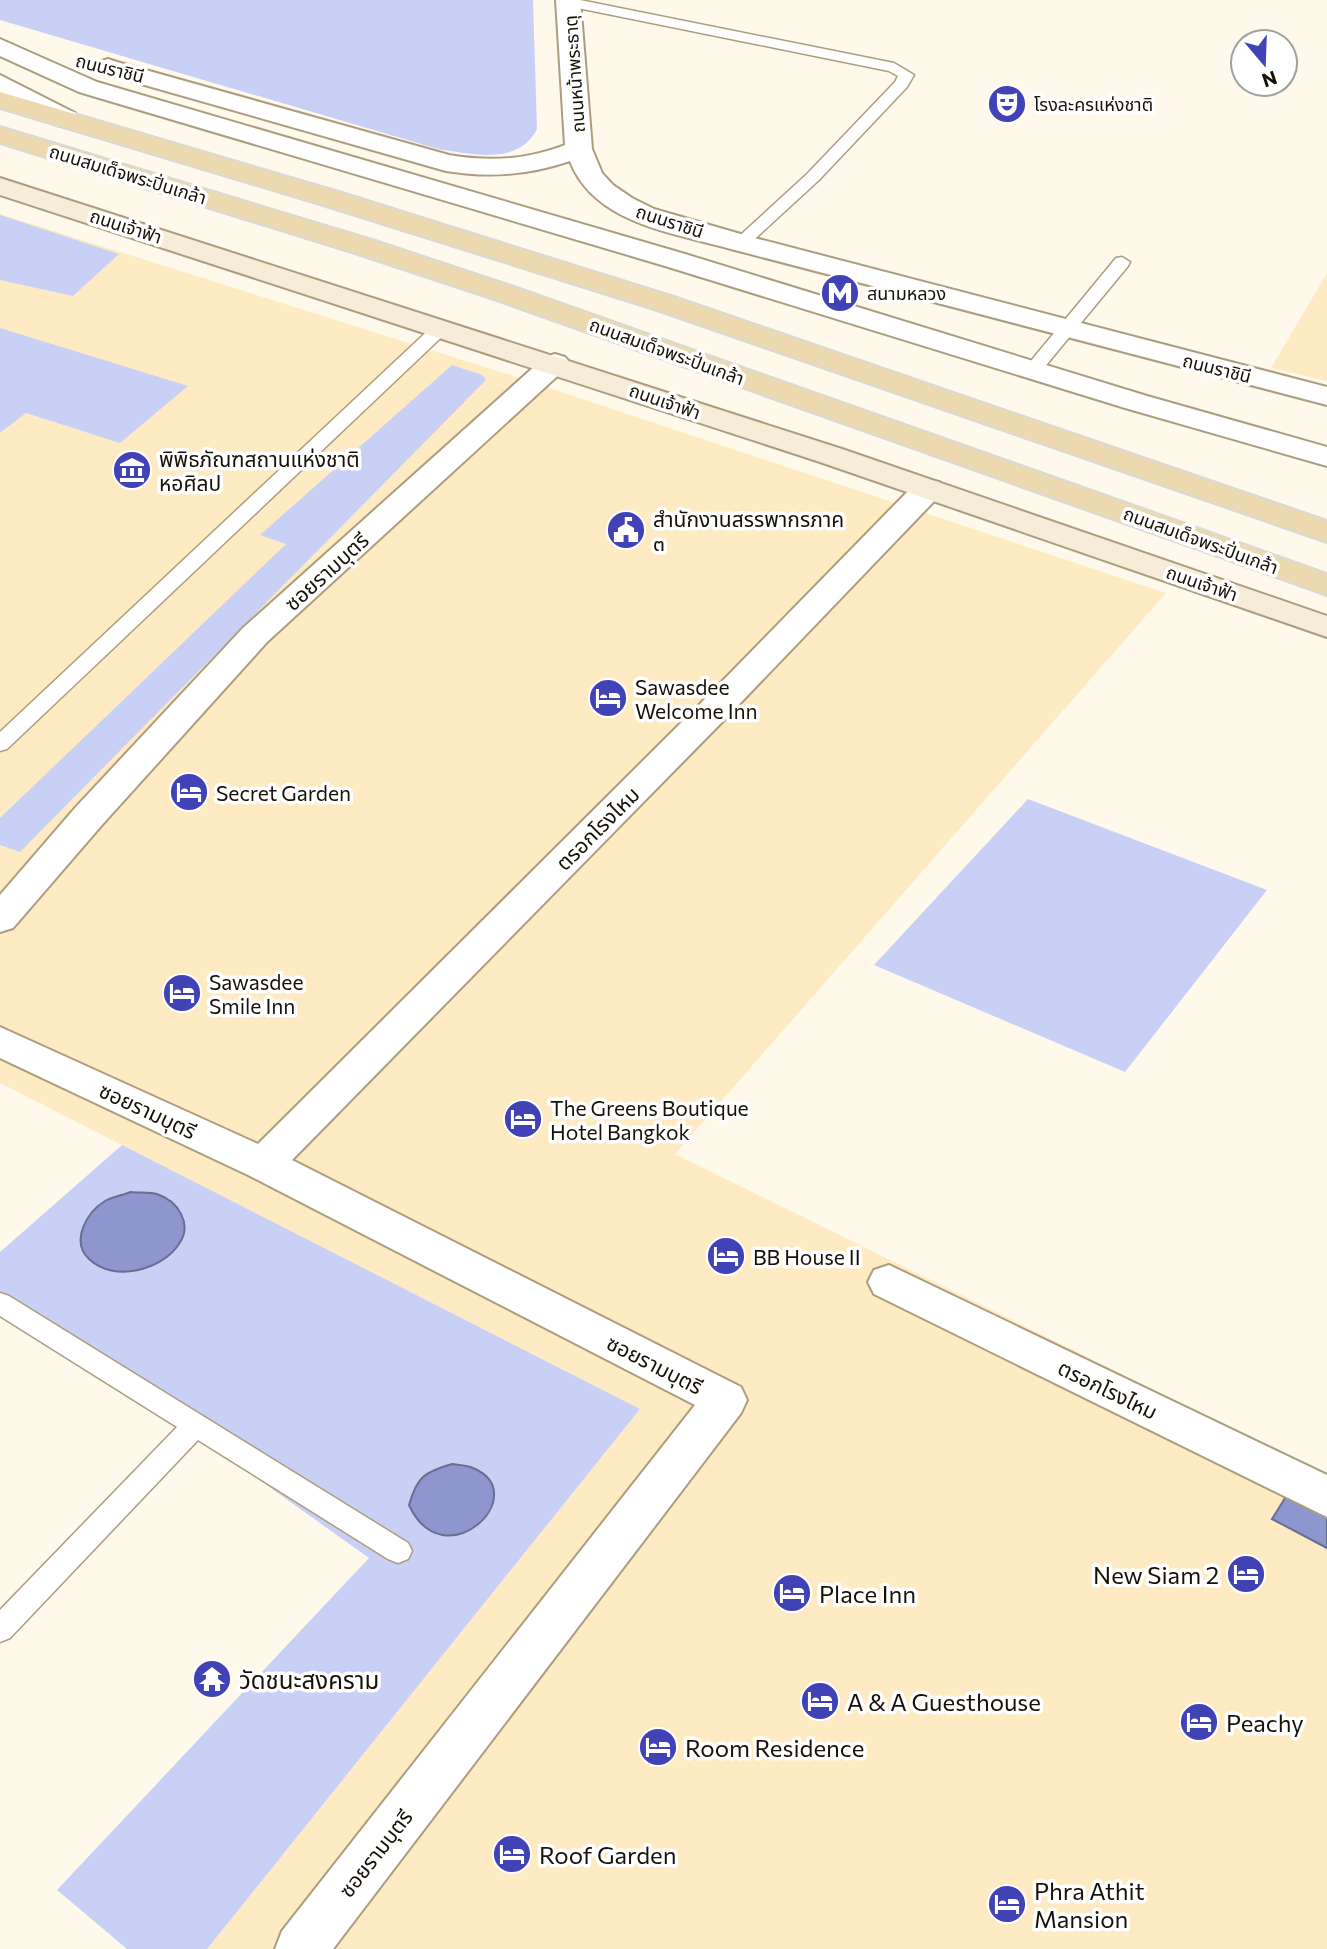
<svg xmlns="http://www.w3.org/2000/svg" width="1327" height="1949" viewBox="0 0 1327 1949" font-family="Commissioner,'Noto Sans Thai',sans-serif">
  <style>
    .built { fill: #feebc3 }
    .green { fill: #c9d0f5 }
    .water { fill: #8d96cf; stroke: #696e93; stroke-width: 2 }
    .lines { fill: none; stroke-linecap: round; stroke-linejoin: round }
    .service-casing { stroke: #ac9d7f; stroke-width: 3 }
    .minor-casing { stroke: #ac9d7f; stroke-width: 4 }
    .tertiary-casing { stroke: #ac9d7f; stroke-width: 4 }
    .secondary-casing { stroke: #ac9d7f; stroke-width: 4 }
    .primary-casing { stroke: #dad9d7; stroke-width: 4 }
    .service { fill: #fff; fill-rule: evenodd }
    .minor { fill: #fff; fill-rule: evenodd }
    .tertiary { fill: #fff; fill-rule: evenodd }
    .secondary { fill: #f6ecd7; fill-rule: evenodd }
    .primary { fill: #ecd9b0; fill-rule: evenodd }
    .labels { text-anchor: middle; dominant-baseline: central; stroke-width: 7; stroke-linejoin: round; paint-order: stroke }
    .far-street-label { font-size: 18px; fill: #161106; stroke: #fff }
    .far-poi-label { font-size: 18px; fill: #161106; stroke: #fff; text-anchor: start }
    .poi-label { font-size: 21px; fill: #161106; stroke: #fff; text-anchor: start }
    .street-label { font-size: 21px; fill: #161106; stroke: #fff }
    .near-poi-label { font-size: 24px; fill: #161106; stroke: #fff; text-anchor: start }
  </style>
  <rect width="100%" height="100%" fill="#fff9ec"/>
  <path class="built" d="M0 214 507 374 1166 593 675 1154 1327 1475V1949H207L640 1409 0 1083Z
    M1327 273V381L1271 368Z"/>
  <path class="green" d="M0 0H533L537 129C519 166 470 154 438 149L0 20Z
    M0 215 119 254 73 296 0 280Z
    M0 328 188 386 120 443 26 413 0 433Z
    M452 365 482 375 486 380 20 852 0 845V818L286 544 260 535Z
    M1028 799 1267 890 1125 1072 874 965Z
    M122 1145 640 1409 207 1949H127L57 1890 369 1558 0 1295V1252Z"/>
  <path class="water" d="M131 1192C139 1193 150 1192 157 1194 178 1201 193 1224 179 1244 162 1270 114 1283 89 1259 70 1241 87 1212 105 1201 112 1197 123 1195 131 1192Z
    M452 1464C458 1465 467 1465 473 1468 535 1494 444 1581 409 1505 417 1477 424 1472 452 1464Z
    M1293 1485 1327 1503V1548L1272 1519Z"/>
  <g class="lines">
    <g class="service-casing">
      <path id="service" d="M562 0H580L894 63 914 75 907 87 819 180 747 246H735L733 243 735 240 807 174 895 82 898 76 889 71 568 6 563 5Z
        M1122 257 1130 262 1128 266 1038 375H1026L1023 371 1026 367 1116 258Z
        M442 322 451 327 448 331 7 749 0 751V732L436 323Z
        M0 1293 9 1296 408 1543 412 1551 408 1559 398 1563 388 1559 198 1440 10 1638 0 1642V1610L177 1427 0 1316Z"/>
    </g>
    <g class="minor-casing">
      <path id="minor" d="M555 354 565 357 570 363 565 369 267 642 101 826 13 928 0 932V895L75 808 243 628 545 357Z
        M928 480 939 482 944 489 939 496 723 721 292 1160 741 1387 747 1400 741 1413 333 1949H275L282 1931 695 1405 248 1175 0 1058V1027L258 1144 699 705 917 482Z
        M889 1265 1327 1475V1517L874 1294 868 1282 874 1270Z"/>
    </g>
    <g class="tertiary-casing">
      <path id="tertiary" d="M556 0H580L592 149 602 173 613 185 632 198 654 209 751 237 1327 387V405L731 249C675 233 594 224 570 161 528 175 490 178 446 171L99 72 95 67 99 62 108 59 117 62 449 155C490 162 526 160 565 145Z
        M0 39 97 82 685 254 1147 396 1327 447V466L1125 408 665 266 79 92 0 56Z
        M0 75 75 113 79 119 75 125 66 127 57 125 0 93Z"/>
    </g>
    <g class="secondary-casing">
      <path id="secondary" d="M0 178 842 449 1327 616V637L820 462 0 195Z"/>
    </g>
    <g class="primary-casing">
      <path id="primary" d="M0 92 342 193 674 297 1327 521V542L654 309 323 205 0 108Z
        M0 127 375 241 511 286 1327 574V595L491 298 355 253 0 143Z"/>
    </g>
    <use href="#service" class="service"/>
    <use href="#minor" class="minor"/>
    <use href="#tertiary" class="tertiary"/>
    <use href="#secondary" class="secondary"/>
    <use href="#primary" class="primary"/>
  </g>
  <defs>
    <g id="theatre-disc" transform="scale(2.0125)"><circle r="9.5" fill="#4242b7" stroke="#fff"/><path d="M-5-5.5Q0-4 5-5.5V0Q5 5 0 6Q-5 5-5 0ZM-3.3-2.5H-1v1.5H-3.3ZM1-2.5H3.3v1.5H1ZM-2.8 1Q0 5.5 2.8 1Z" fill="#fff"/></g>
    <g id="metro-disc" transform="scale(2.0125)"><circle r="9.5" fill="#4242b7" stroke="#fff"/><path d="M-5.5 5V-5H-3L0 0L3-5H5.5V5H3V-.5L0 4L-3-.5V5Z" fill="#fff"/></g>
    <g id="museum-disc" transform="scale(2.0125)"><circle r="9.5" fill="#4242b7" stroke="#fff"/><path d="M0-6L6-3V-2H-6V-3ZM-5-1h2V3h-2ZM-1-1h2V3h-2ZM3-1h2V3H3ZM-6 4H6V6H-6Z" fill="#fff"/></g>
    <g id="civic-disc" transform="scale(2.0125)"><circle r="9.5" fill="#4242b7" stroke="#fff"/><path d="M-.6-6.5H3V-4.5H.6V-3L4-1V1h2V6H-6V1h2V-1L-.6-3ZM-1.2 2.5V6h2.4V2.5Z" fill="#fff"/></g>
    <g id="hotel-disc" transform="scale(2.0125)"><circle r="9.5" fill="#4242b7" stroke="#fff"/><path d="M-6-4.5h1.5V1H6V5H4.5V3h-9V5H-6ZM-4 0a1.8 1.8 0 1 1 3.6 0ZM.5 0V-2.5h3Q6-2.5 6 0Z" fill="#fff"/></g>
    <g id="temple-disc" transform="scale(2.0125)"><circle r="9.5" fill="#4242b7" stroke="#fff"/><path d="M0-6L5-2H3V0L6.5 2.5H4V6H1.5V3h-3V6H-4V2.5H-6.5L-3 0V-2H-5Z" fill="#fff"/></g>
  </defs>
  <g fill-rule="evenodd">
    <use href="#theatre-disc" x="1007" y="104"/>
    <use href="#metro-disc" x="840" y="293"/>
    <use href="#museum-disc" x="132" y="470"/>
    <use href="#civic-disc" x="626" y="530"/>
    <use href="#hotel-disc" x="608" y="698"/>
    <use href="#hotel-disc" x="189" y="792"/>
    <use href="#hotel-disc" x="182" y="993"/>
    <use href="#hotel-disc" x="523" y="1119"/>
    <use href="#hotel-disc" x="726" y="1256"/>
    <use href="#hotel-disc" x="1246" y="1574"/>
    <use href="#hotel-disc" x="792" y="1593"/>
    <use href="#temple-disc" x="212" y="1679"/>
    <use href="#hotel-disc" x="820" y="1701"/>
    <use href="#hotel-disc" x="1199" y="1722"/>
    <use href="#hotel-disc" x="658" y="1747"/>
    <use href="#hotel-disc" x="512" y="1854"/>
    <use href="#hotel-disc" x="1007" y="1904"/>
  </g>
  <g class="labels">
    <g class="far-street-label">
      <text transform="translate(110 68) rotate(14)">ถนนราชินี</text>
      <text transform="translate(574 74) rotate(-94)">ถนนหน้าพระธาตุ</text>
      <text transform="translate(128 174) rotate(17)">ถนนสมเด็จพระปิ่นเกล้า</text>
      <text transform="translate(670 221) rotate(18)">ถนนราชินี</text>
      <text transform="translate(126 226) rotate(18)">ถนนเจ้าฟ้า</text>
      <text transform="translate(667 351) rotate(20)">ถนนสมเด็จพระปิ่นเกล้า</text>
      <text transform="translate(1217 368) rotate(14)">ถนนราชินี</text>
      <text transform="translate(665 401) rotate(19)">ถนนเจ้าฟ้า</text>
      <text transform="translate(1201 540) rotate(20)">ถนนสมเด็จพระปิ่นเกล้า</text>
      <text transform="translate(1202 583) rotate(19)">ถนนเจ้าฟ้า</text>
    </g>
    <g class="far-poi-label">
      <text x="1034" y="104">โรงละครแห่งชาติ</text>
      <text x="867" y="293">สนามหลวง</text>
    </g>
    <g class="poi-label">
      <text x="159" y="458">พิพิธภัณฑสถานแห่งชาติ<tspan x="159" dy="24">หอศิลป</tspan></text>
      <text x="653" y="518">สำนักงานสรรพากรภาค<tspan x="653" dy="24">๓</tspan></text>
      <text x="635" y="686">Sawasdee<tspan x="635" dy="24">Welcome Inn</tspan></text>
      <text x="216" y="792">Secret Garden</text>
      <text x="209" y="981">Sawasdee<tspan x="209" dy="24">Smile Inn</tspan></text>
      <text x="550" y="1107">The Greens Boutique<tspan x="550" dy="24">Hotel Bangkok</tspan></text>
      <text x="753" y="1256">BB House II</text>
    </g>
    <g class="street-label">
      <text transform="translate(326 571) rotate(-42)">ซอยรามบุตรี</text>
      <text transform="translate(597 828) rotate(-45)">ตรอกโรงไหม</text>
      <text transform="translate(148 1110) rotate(25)">ซอยรามบุตรี</text>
      <text transform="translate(655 1364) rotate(27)">ซอยรามบุตรี</text>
      <text transform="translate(1108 1389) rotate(26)">ตรอกโรงไหม</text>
      <text transform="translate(375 1853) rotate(-52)">ซอยรามบุตรี</text>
    </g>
    <g class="near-poi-label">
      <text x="1219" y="1574" text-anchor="end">New Siam 2</text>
      <text x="819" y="1593">Place Inn</text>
      <text x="239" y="1679">วัดชนะสงคราม</text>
      <text x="847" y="1701">A &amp; A Guesthouse</text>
      <text x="1226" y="1722">Peachy</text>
      <text x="685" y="1747">Room Residence</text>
      <text x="539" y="1854">Roof Garden</text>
      <text x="1034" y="1890">Phra Athit<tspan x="1034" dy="28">Mansion</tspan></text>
    </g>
  </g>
  <g transform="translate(1264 63) rotate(161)"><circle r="33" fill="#ffffff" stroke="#a2a09b" stroke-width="2"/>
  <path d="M0-5L12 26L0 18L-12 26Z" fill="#4242b7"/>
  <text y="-10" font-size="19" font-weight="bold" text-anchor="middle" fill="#161106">N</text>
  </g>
</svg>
